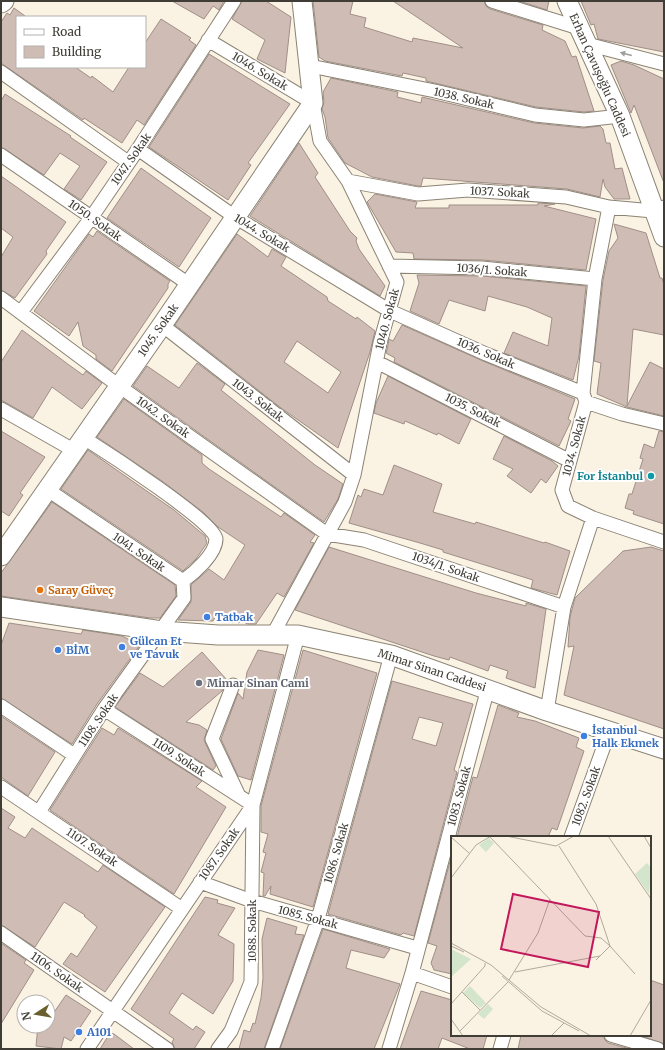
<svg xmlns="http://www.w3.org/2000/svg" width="665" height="1050" viewBox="0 0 665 1050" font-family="Merriweather,serif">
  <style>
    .building { fill: #cfbdb5; stroke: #a08f88; fill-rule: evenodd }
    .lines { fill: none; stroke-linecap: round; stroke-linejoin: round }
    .street-casing { stroke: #8b8375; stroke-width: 15 }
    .secondary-casing { stroke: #8b8375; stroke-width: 21 }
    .street { stroke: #fff; stroke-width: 13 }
    .secondary { stroke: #fff; stroke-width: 19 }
    .oneway { fill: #a09e9a }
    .culture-dot { fill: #0f9aa8; stroke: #fff; stroke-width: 1.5 }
    .food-dot { fill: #e8710a; stroke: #fff; stroke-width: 1.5 }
    .shop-dot { fill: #3f7fe0; stroke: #fff; stroke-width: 1.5 }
    .worship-dot { fill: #6b7280; stroke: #fff; stroke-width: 1.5 }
    .labels { text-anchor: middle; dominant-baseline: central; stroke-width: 4; stroke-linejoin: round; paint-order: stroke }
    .street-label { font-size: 11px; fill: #403d36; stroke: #fff }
    .culture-label { font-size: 11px; font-weight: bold; fill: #0d838f; stroke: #fff; text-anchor: end }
    .food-label { font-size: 11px; font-weight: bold; fill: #c56008; stroke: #fff; text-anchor: start }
    .shop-label { font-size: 11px; font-weight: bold; fill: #366cbe; stroke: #fff; text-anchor: start }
    .worship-label { font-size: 11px; font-weight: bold; fill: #5b616d; stroke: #fff; text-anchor: start }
    .inset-road { fill: none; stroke: #b0aa9d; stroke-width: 1 }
    .view { fill: #c2185b; fill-opacity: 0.15; stroke: #c2185b; stroke-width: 2 }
    .inset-edge { fill: none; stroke: #403d36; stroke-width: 2 }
  </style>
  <rect width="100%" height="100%" fill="#faf2e2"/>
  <path class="building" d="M172 1H224L219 10 213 6 204 19Z
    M242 1H266L291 17 285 73 257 59 265 40 232 19Z
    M313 1H353L350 14 366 18 364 27 412 42 413 38 463 48 393 1H484L486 6 490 9 543 25 542 30 565 41 572 57 576 56 594 111 584 112 536 107 426 81V78L403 73 402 76 325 61 319 57Z
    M519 1H549L547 10Z
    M581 1H664V52L598 39 594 24 591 25Z
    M14 8 25 16 17 17V67H75L91 78 92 76 113 92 129 67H145V43L161 19 191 38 189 40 196 45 144 125 137 120 122 143 84 118 83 120 1 63V22L7 13 10 15Z
    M209 54 290 104 248 163 251 165 228 200 149 147Z
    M621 61 634 65 664 79V183L634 105 631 113 611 65Z
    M331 78 398 92 397 97 421 103 422 97 534 123 583 128 600 126 603 129 606 143H610L615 169 622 168 630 199H614L605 187 603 179 600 197 567 189 423 178 421 186H418L372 177 345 163 328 138 325 117 322 109 324 102 323 92Z
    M5 94 71 136 70 137 107 162 81 200 64 189 80 166 60 153 44 175 1 147V101Z
    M299 143 318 173 315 177 350 231 357 238 356 241 359 249 385 286 380 296 250 216Z
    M141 168 211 218 179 267 107 218Z
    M1 176 66 222 46 251 47 254 15 298 1 290V257L13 237 1 228Z
    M375 194 417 202 415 208H449V205H538V203L555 204 544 206 596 219 586 270 483 260 414 259 413 253 396 252 367 202Z
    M614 224 646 233 660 278H662L664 285V335L633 329 627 406 650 362 664 369V416L627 407 597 394 601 363 594 361 603 280 609 251 618 238Z
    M97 231 170 281 168 284V288L112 371 96 359V355L83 346 78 322 69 336 34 311 89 234 93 237Z
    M237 234 268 257 272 249 286 257 281 266 327 297 328 301 356 319 357 317 375 331 370 352 338 448 281 408 175 325ZM297 341 341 372 328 393 284 362Z
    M417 275 482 276 586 286 579 356 573 380 504 353 513 332 548 346 552 318 527 307 488 296 485 311 449 300 439 324 410 311 419 283Z
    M402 325 483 361 575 399 568 419 571 421 559 446 394 362 395 358 386 353 388 345 389 339 393 341Z
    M22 330 69 365 83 375 86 371 102 383 82 409 52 387 33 418 1 400V362Z
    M197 363 225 384 221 390 315 465 343 484 338 499 324 522 133 386 147 366 179 388Z
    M388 376 471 419 459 444 438 433 437 435 405 421 404 424 374 413 376 403Z
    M124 399 202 455V463L209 469 281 517 284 513 315 535 310 542 314 543 284 597 277 593 256 624H248L241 621 239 623 235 621 233 623 229 620 227 622 216 616 213 621 178 620 191 602V585L209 569 224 580 245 545 218 527 203 512 162 481 97 437Z
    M1 431 45 457 20 493 23 495 9 516 1 511Z
    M659 431 664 432V524L633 514 634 511 625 508 629 494H632L643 459 640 458 644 444 654 448Z
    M504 436 552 461 558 466 546 483 541 479 531 493 507 476 513 469 493 459Z
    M88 450 174 510 205 536 207 543 196 559 183 571 61 489Z
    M394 465 442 484 433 512 475 524 476 522 544 543 545 542 570 551 557 595 531 588 533 580 443 552V550L420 543 349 523 358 495 361 497 364 489 383 495Z
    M52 502 175 585 176 596 160 618H150L1 596V573Z
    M329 547 476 593 526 606V603L546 609 535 688 506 678 508 671 490 665 488 671 450 657 449 660 434 656 295 610Z
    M651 547 664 551V729L564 695 574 646 568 647 570 617 575 598 623 551Z
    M9 623 81 634 83 630 122 636 140 645 97 704 72 744 1 698V645Z
    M258 650 284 655 251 780 238 776 221 739 238 693 243 699 247 672Z
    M303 650 377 673 313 907 270 894 271 886 265 896H263L264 873 261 872 266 853 263 852 268 834 261 832V806Z
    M202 652 227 680 222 691 186 722 199 725 207 730 204 740 216 766 213 770 115 707 140 673 163 687Z
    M392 681 473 704 454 770 457 772 414 936 403 933 401 935 328 914ZM419 717 443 723 436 746 412 739Z
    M498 705 519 713 517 717 535 721 579 738 576 747 584 751 557 830 552 828 548 837H457L473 777 477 778Z
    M1 716 55 752 28 796 1 777Z
    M102 728 114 735 118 728 202 781 196 787 226 807 174 894 50 810Z
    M1 808 15 817 8 828 25 838 32 828 98 872 103 865 165 907 105 992 63 964 71 953 77 957 97 927 84 916 85 915 64 902 35 947 1 925Z
    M452 854V974L434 970 431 963 437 946 428 943Z
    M205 897 218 900 217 903 235 908 218 935 234 944 233 981 213 1014 182 993 169 1013 193 1030 196 1026 205 1032 194 1049H175L172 1042 174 1039 131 1009Z
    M267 918 297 927 295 934 304 935 264 1049H239L244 1030 250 1032 253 1023 255 1024 261 998 263 978 262 939Z
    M323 929 390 949 384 958 351 950 346 968 400 984 374 1049H280Z
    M1 943 26 960 24 963 34 970 1 1024Z
    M650 980 664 985V1044L639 1035H650Z
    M421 991 452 1000V1035H487L483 1049H470L442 1038 438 1049H400Z
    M66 995 91 1011 71 1041 64 1037 61 1049 36 1046 38 1026H48V1021Z
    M110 1033 114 1034 134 1049H100Z
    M521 1035H603L605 1040 608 1043 630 1049H518Z"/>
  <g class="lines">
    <g class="street-casing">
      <path id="street" d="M492 1 579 28
        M208 40 313 103 320 141 348 181 397 282 380 343 354 475 345 502 272 636
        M587 44 664 64
        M310 66 435 91 535 115 584 120 620 116
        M1 72 128 162
        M138 149 235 217 390 311 486 354 583 393
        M1 155 190 285
        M348 181 418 194 468 190 566 197 609 207 653 211 664 207
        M609 207 595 279 583 393 586 402 562 490 568 506 593 518 664 542
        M389 266 482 268 595 279
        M1 298 119 386 327 534 364 540 564 607
        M21 312 91 218 138 149 234 1
        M162 325 354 475
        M377 362 570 461
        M586 402 622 414 664 424
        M1 409 75 451
        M84 438C103 450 216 523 216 539 216 554 194 573 183 581
        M233 685 212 739 239 796
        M1 706 74 755
        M104 709 253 805 251 982 231 1031 218 1049
        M547 711 564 607 593 518
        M1 787 182 909
        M39 812 104 709 184 598 183 581 48 490
        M571 837 609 732
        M200 882 252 901 417 948
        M1 933 167 1049
        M412 973 452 987
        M611 1035 658 1049
        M87 1049 253 805 298 635
        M272 1049 318 919 391 655
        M389 1049 412 973 488 688
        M500 1049 504 1035"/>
    </g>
    <g class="secondary-casing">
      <path id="secondary" d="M567 1 620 116 664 237
        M1 3 4 1
        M1 556 162 325 313 103 302 1
        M1 607 162 631 218 635H298L391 655 547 711 664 749"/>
    </g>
    <use href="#street" class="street"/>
    <use href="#secondary" class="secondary"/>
  </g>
  <defs><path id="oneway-solid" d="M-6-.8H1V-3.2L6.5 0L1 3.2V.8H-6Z"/></defs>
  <use class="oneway" href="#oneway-solid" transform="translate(626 54) rotate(-165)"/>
  <circle class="culture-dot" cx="651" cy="476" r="4"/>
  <circle class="food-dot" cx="40" cy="590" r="4"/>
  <g class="shop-dot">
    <circle cx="207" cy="617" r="4"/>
    <circle cx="122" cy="647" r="4"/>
    <circle cx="58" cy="650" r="4"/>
    <circle cx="584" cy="736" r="4"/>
    <circle cx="79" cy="1032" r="4"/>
  </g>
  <circle class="worship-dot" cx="199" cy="683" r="4"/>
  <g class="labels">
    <g class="street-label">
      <text transform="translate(260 71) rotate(31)">1046. Sokak</text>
      <text transform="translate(600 75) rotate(66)">Erhan Çavuşoğlu Caddesi</text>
      <text transform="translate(464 98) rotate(13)">1038. Sokak</text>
      <text transform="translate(131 159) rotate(-55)">1047. Sokak</text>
      <text transform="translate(500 192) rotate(3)">1037. Sokak</text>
      <text transform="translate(95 220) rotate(35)">1050. Sokak</text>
      <text transform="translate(262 233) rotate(31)">1044. Sokak</text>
      <text transform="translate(492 270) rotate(4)">1036/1. Sokak</text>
      <text transform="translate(387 319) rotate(-75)">1040. Sokak</text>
      <text transform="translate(158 330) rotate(-55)">1045. Sokak</text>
      <text transform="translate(486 353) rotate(23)">1036. Sokak</text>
      <text transform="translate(258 400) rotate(38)">1043. Sokak</text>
      <text transform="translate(473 410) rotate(27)">1035. Sokak</text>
      <text transform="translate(163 417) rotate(35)">1042. Sokak</text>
      <text transform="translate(574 446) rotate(-75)">1034. Sokak</text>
      <text transform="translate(139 552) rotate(34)">1041. Sokak</text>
      <text transform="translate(446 567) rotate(19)">1034/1. Sokak</text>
      <text transform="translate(432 670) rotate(18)">Mimar Sinan Caddesi</text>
      <text transform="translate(98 720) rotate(-56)">1108. Sokak</text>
      <text transform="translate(179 757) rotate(33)">1109. Sokak</text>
      <text transform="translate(459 796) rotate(-75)">1083. Sokak</text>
      <text transform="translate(586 796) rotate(-70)">1082. Sokak</text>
      <text transform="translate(92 847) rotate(34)">1107. Sokak</text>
      <text transform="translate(336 853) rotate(-74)">1086. Sokak</text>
      <text transform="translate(219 854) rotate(-55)">1087. Sokak</text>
      <text transform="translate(308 917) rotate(15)">1085. Sokak</text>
      <text transform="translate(252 931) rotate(-90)">1088. Sokak</text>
      <text transform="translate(57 972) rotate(35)">1106. Sokak</text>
    </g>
    <g class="culture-label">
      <text x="643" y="476">For İstanbul</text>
    </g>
    <g class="food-label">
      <text x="48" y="590">Saray Güveç</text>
    </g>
    <g class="shop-label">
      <text x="215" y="617">Tatbak</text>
      <text x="130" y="641">Gülcan Et<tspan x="130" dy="13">ve Tavuk</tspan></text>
      <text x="66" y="650">BİM</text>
      <text x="592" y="730">İstanbul<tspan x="592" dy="13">Halk Ekmek</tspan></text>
      <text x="87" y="1032">A101</text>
    </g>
    <g class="worship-label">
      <text x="207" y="683">Mimar Sinan Cami</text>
    </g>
  </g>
  <g transform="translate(451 836)">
    <rect width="200" height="200" fill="#faf2e2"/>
    <path d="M38 2 43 7 35 16 28 9ZM196 27 200 32 198 58 184 38ZM0 113 20 123 0 141ZM19 150 35 167 29 172 12 157ZM37 168 42 173 33 183 27 178Z" fill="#d3e5cb"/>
    <path class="inset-road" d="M55 0 105 10 123 0M157 0 200 63M193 0 200 12M0 1 18 17M39 1 134 100 150 102 159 110M108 10 145 68 159 110 184 138M0 42 25 9 40 0M0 107 40 129 90 171 140 200M0 110 13 116M145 124 159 110M64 136 149 120M51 140 91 175 128 195M58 144 87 97 99 63M11 156 29 174M0 168 34 130V127M0 183 12 200M9 195 57 146M100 200 113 187M179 200 200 164"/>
    <path class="view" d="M62 58 148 76 137 131 50 113Z"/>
    <rect width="200" height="200" class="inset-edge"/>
  </g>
  <rect width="665" height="1050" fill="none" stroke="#403d36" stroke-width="4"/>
  <rect x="16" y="16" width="130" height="52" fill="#ffffff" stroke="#b3b1af"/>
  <rect x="24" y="29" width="20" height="6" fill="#ffffff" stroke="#b3b1af"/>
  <text x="52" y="36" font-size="12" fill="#403d36">Road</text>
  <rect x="24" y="46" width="20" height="12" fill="#cfbdb5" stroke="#b3b1af"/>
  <text x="52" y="56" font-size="12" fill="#403d36">Building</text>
  <g transform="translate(36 1014) rotate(258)"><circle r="19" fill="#ffffff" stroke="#b3b1af"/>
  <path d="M0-3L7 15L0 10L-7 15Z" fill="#6a602d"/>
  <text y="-6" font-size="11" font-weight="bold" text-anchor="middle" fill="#403d36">N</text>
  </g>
</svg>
